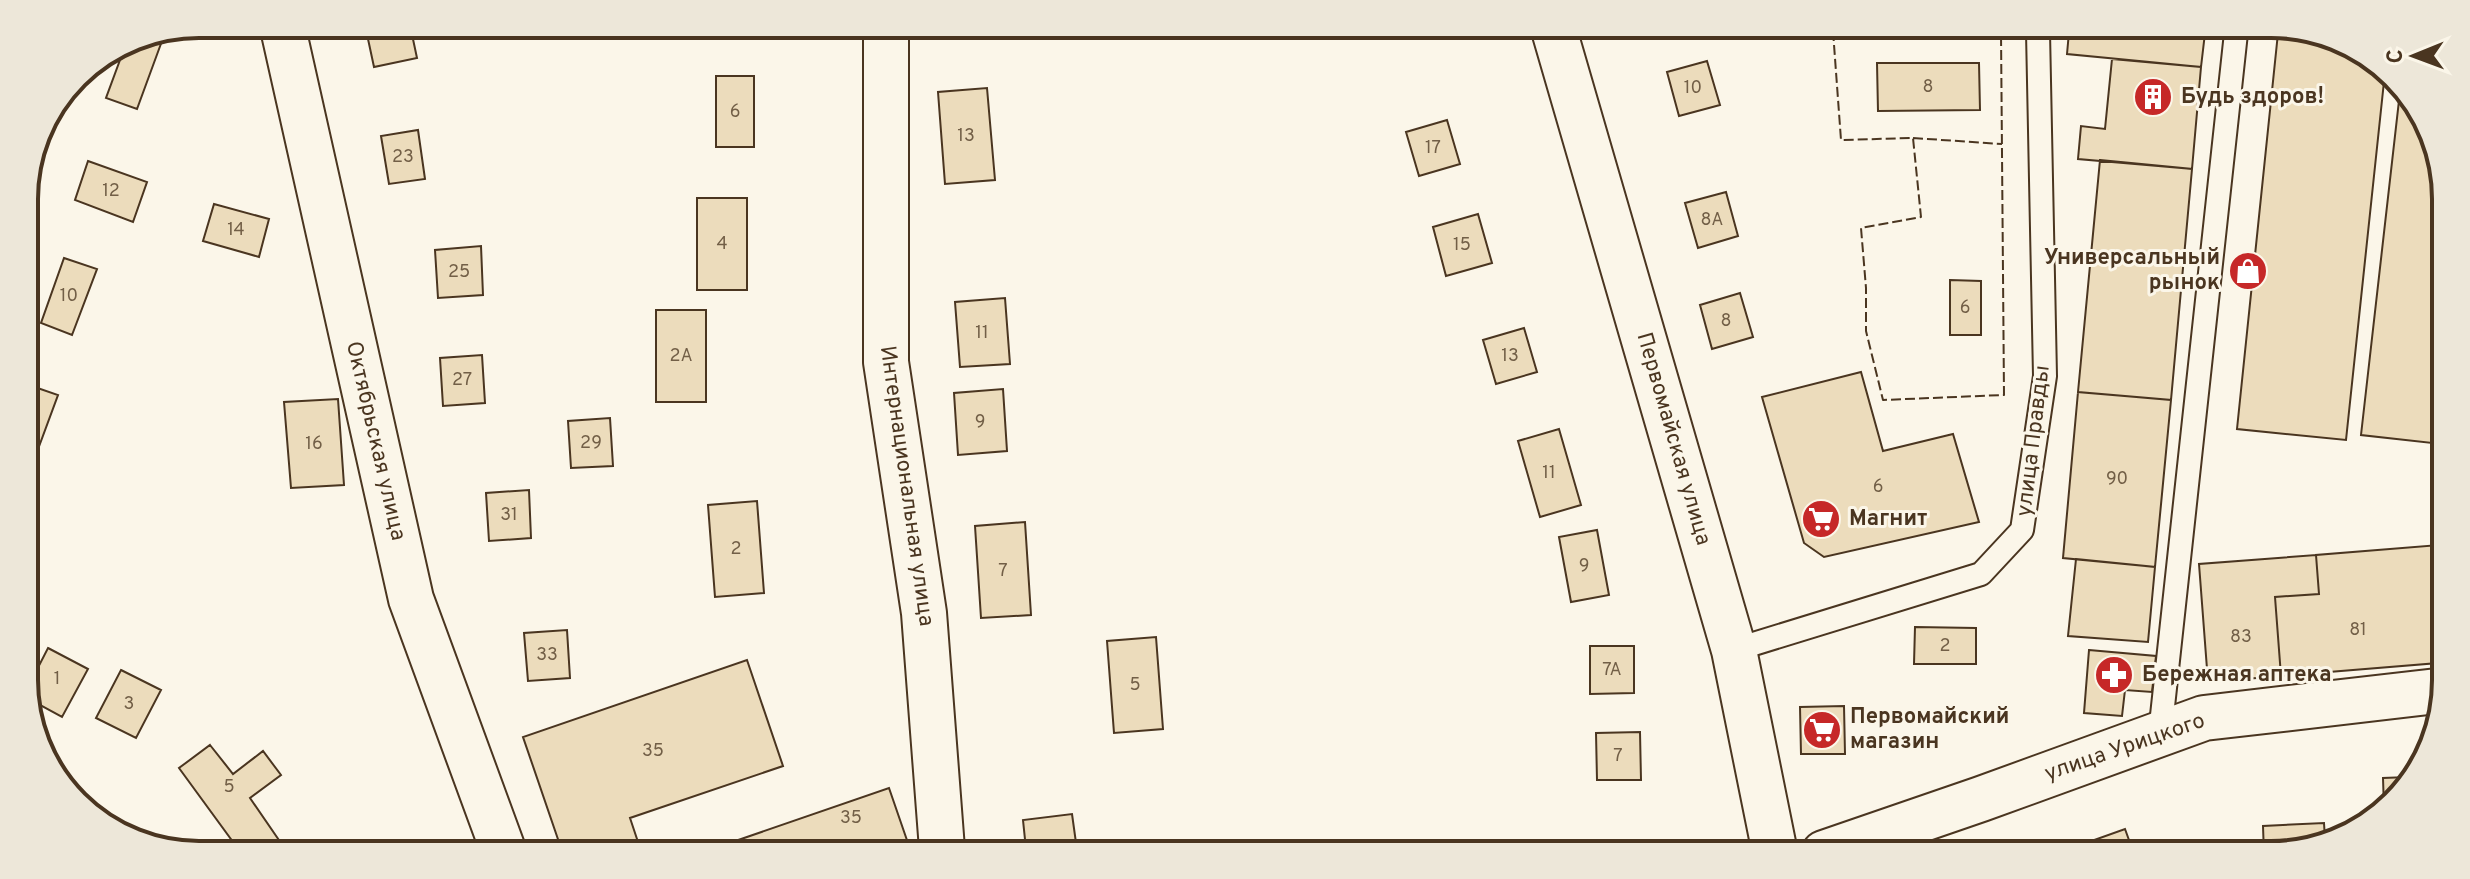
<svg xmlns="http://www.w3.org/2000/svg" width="2470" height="879" viewBox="0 0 2470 879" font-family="Overpass,sans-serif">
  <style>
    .building { fill: #ecdcbc; stroke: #4a3520; stroke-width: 2 }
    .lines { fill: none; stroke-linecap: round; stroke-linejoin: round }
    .service-casing { stroke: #4a3520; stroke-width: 26 }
    .minor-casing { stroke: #4a3520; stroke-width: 48 }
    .service { stroke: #fbf6e9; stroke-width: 22 }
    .minor { stroke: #fbf6e9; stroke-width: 44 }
    .fence { stroke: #4a3520; stroke-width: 2; stroke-dasharray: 10 4; stroke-linecap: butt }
    .labels { text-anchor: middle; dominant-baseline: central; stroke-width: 6; stroke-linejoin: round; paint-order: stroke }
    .number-label { font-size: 18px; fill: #725f47 }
    .poi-label { font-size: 22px; font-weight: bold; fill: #4a3520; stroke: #fbf6e9; text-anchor: start }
    .street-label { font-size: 22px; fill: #4a3520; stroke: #fbf6e9 }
    .rim { fill: none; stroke: #4a3520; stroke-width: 4 }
  </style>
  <rect width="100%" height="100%" fill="#fbf6e9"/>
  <path class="building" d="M365 25H410L417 58 374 67Z
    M729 26H762V38H729Z
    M166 30 137 109 106 98 127 41 132 37Z
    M2069 32 2205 33 2201 67 2067 54Z
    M2278 33H2327L2385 72 2346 440 2237 429Z
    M2112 59 2201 67 2192 169 2078 159 2081 126 2105 129Z
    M1707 61 1720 105 1679 116 1667 72Z
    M1877 63H1979L1980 110 1878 111Z
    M716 76H754V147H716Z
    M2401 83 2444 175 2441 444 2361 435Z
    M987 88 995 180 945 184 938 92Z
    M1447 120 1460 164 1419 176 1406 132Z
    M418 130 425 179 389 184 381 136Z
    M2100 160 2192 169 2171 400 2078 392Z
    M88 161 147 182 133 222 75 200Z
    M1726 192 1738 236 1698 248 1685 203Z
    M697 198H747V290H697Z
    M214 204 269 219 259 257 203 241Z
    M1478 214 1492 263 1446 276 1433 227Z
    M481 246 483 295 438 298 435 250Z
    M64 258 97 269 72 335 41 323Z
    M1950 280 1981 281V335H1950Z
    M1740 293 1753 337 1712 349 1700 305Z
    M1005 298 1010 364 960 367 955 302Z
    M656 310H706V402H656Z
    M1524 328 1537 372 1496 384 1483 340Z
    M482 355 485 403 443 406 440 358Z
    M1861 372 1883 451 1953 434 1979 522 1824 557 1804 543 1762 397Z
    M26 384 58 395 34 460 26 457Z
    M1003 389 1007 451 958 455 954 393Z
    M2078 392 2171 400 2155 567 2063 558Z
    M338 399 344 485 291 488 284 402Z
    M610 418 613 466 571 468 568 421Z
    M1559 429 1581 505 1540 517 1518 441Z
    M529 490 531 538 489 541 486 493Z
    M757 501 764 593 715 597 708 505Z
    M1025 522 1031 615 981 618 975 526Z
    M1597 530 1609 595 1571 602 1559 537Z
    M2439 545 2438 663 2281 676 2275 597 2319 594 2316 555Z
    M2316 555 2319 594 2275 597 2281 676 2208 682 2199 564Z
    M2076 559 2155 567 2148 642 2068 636Z
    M1915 627 1976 628V664H1914Z
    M567 630 570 678 528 681 524 633Z
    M1156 637 1163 729 1114 733 1107 641Z
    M1590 646H1634V693L1590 694Z
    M48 648 88 669 62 717 27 698V689Z
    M2089 650 2156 656 2152 692 2125 690 2122 716 2084 713Z
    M747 660 783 766 630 818 640 848H561L523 737Z
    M121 670 161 690 136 738 96 718Z
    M1844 706 1845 754H1801L1800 707Z
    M1640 732 1641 780H1597L1596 733Z
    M210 745 233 774 263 751 281 775 250 798 283 846H236L179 768Z
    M2408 777 2384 809 2383 778Z
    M889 788 910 849 715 848Z
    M1072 814 1077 850 1026 849 1023 820Z
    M2324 823 2325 839 2282 855H2264L2263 826Z
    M2125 829 2134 854H2055Z
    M2225 845 2227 854H2184Z"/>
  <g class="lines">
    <g class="service-casing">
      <path id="service" d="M1734 650 1981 574 2022 530 2045 376 2038 32
        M2160 734 2236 33"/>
    </g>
    <g class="minor-casing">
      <path id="minor" d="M282 24 411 599 502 847
        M886 27V362L924 613 942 849
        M1554 30 1734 650 1775 853
        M1824 853 1981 799 2204 718 2437 691"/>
    </g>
    <use href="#service" class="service"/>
    <use href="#minor" class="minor"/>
    <path class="fence" d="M1833 31 1841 140 1913 138 1921 217 1861 228 1866 288V331L1883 400 2004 395 2001 32
      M1913 138 2002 144"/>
  </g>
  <defs>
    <g id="building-disc" transform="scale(2)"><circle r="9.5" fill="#c62828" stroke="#fbf6e9"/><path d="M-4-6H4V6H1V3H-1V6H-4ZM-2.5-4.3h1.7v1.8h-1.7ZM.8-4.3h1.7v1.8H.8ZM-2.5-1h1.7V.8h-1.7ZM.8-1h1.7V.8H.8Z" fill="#fff"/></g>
    <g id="shop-disc" transform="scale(2)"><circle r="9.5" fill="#c62828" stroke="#fbf6e9"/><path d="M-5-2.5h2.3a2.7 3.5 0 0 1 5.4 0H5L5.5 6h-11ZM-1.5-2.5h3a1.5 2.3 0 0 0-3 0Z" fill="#fff"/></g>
    <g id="supermarket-disc" transform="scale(2)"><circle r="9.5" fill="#c62828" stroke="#fbf6e9"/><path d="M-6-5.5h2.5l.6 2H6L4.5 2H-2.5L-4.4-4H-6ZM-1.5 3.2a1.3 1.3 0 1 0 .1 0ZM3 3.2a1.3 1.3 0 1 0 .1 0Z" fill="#fff"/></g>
    <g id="pharmacy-disc" transform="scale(2)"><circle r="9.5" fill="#c62828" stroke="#fbf6e9"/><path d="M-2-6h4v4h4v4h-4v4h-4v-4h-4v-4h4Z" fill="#fff"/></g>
  </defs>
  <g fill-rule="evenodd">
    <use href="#building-disc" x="2153" y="97"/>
    <use href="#shop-disc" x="2248" y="271"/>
    <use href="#supermarket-disc" x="1821" y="519"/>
    <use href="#pharmacy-disc" x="2114" y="675"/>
    <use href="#supermarket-disc" x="1822" y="730"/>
  </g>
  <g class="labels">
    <g class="number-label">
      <text x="1928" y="87">8</text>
      <text x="1693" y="88">10</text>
      <text x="735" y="112">6</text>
      <text x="966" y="136">13</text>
      <text x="1433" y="148">17</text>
      <text x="403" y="157">23</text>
      <text x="111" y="191">12</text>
      <text x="1712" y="220">8А</text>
      <text x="236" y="230">14</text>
      <text x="722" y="244">4</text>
      <text x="1462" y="245">15</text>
      <text x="459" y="272">25</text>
      <text x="69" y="296">10</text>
      <text x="1965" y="308">6</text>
      <text x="1726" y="321">8</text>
      <text x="982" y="333">11</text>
      <text x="681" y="356">2А</text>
      <text x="1510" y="356">13</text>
      <text x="462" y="380">27</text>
      <text x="980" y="422">9</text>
      <text x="591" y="443">29</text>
      <text x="314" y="444">16</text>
      <text x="1549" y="473">11</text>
      <text x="2117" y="479">90</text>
      <text x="1878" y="487">6</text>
      <text x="509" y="515">31</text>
      <text x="736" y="549">2</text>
      <text x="1584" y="566">9</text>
      <text x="1003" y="571">7</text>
      <text x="2358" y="630">81</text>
      <text x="2241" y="637">83</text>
      <text x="1945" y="646">2</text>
      <text x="547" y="655">33</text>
      <text x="1612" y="670">7А</text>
      <text x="57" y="679">1</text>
      <text x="1135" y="685">5</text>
      <text x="129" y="704">3</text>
      <text x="653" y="751">35</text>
      <text x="1618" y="756">7</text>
      <text x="229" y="787">5</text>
      <text x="851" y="818">35</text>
    </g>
    <g class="poi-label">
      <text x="2181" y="97">Будь здоров!</text>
      <text x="2220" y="258" text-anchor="end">Универсальный<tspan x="2220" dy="25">рынок</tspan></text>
      <text x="1849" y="519">Магнит</text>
      <text x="2142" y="675">Бережная аптека</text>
      <text x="1850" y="717">Первомайский<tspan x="1850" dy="25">магазин</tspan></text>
    </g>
    <g class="street-label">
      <text transform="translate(1673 439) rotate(74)">Первомайская улица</text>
      <text transform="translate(375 441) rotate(77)">Октябрьская улица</text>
      <text transform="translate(2034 441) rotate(-83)">улица Правды</text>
      <text transform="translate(906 486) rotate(82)">Интернациональная улица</text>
      <text transform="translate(2125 748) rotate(-19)">улица Урицкого</text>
    </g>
  </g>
  <path d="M0 0H2470V879H0ZM199 38H2271A161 161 0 0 1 2432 199V680A161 161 0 0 1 2271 841H199A161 161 0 0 1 38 680V199A161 161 0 0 1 199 38Z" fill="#ede7d9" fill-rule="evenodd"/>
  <path class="rim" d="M199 38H2271A161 161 0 0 1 2432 199V680A161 161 0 0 1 2271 841H199A161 161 0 0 1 38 680V199A161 161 0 0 1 199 38Z"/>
  <g transform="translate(2414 56) rotate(269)" stroke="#fbf6e9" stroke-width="6" paint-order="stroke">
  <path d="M0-6L14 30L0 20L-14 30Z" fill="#4a3520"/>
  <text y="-12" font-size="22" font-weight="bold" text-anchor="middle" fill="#4a3520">С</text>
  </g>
</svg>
